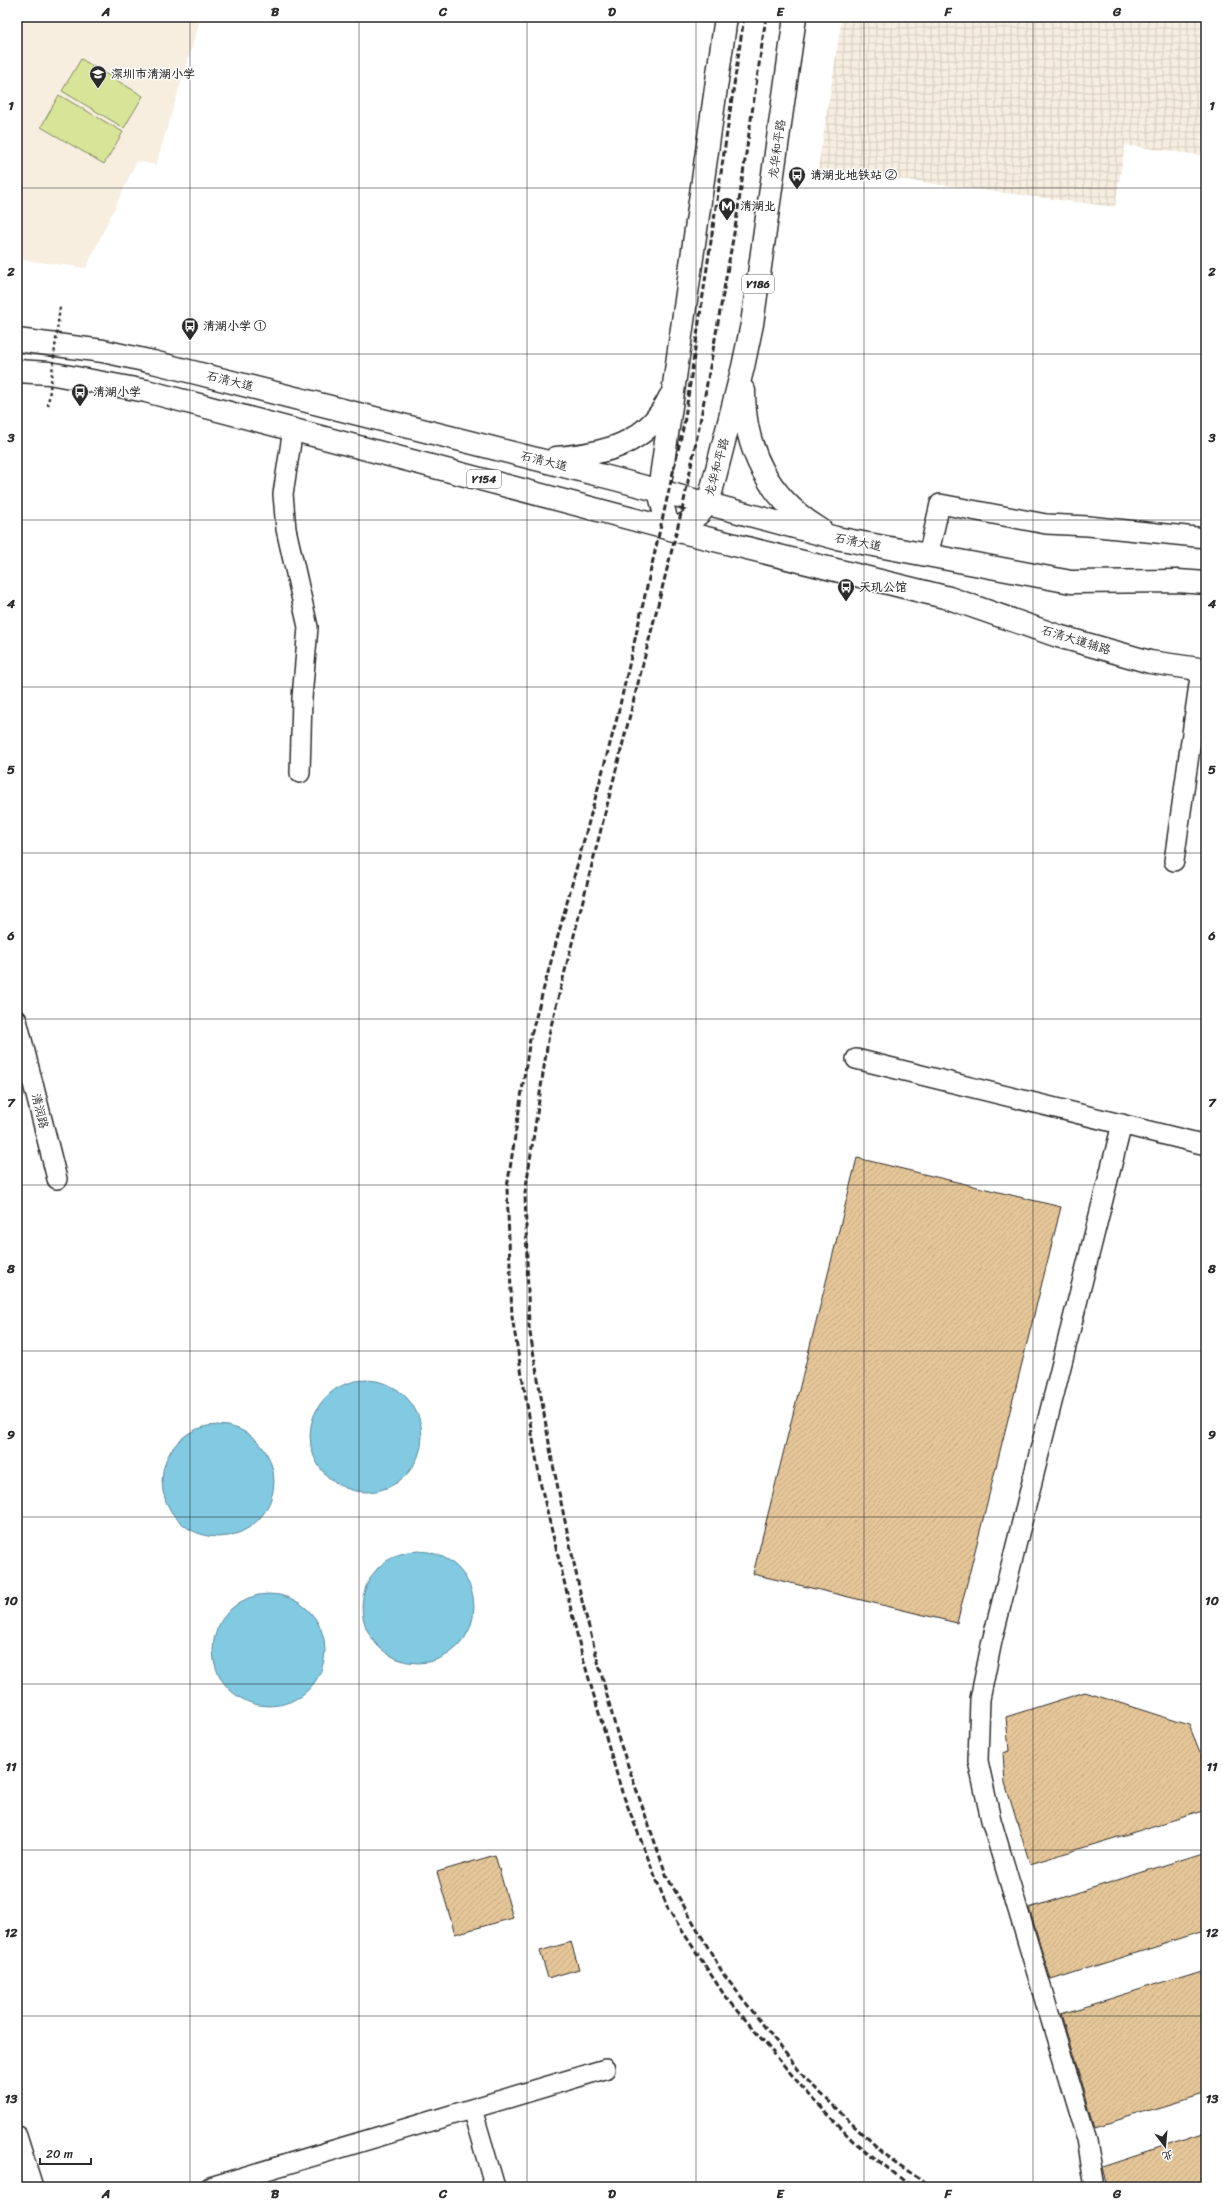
<svg xmlns="http://www.w3.org/2000/svg" width="1223" height="2204" viewBox="0 0 1223 2204" font-family="Sriracha,'LXGW WenKai TC',sans-serif">
  <style>
    .built { fill: #f7eee0 }
    .industrial { fill: url(#industrial-grid) }
    .pitch { fill: #d8e598; stroke: #828862 }
    .water { fill: #81cae2; stroke: #5f8a99 }
    .building { fill: url(#building-hatch); stroke: #2b2b2b }
    .lines { fill: none; stroke-linecap: round; stroke-linejoin: round }
    .minor-casing { stroke: #2b2b2b; stroke-width: 22 }
    .major-casing { stroke: #2b2b2b; stroke-width: 25 }
    .minor { stroke: #fff; stroke-width: 19 }
    .major { stroke: #fff; stroke-width: 22 }
    .rail { stroke: #2b2b2b; stroke-width: 3; stroke-dasharray: 6 3; stroke-linecap: butt }
    .path-bridge { stroke: #2b2b2b; stroke-width: 2.5; stroke-dasharray: 3 3; stroke-linecap: butt }
    .grid { fill: none; stroke: #2b2b2b; stroke-width: 1; stroke-opacity: 0.55 }
    .labels { text-anchor: middle; dominant-baseline: central; stroke-width: 3; stroke-linejoin: round; paint-order: stroke }
    .shield { fill: #fff; stroke: #6b6b6b; stroke-width: 1 }
    .shield-label { font-size: 11px; font-weight: bold; fill: #2b2b2b }
    .poi-label { font-size: 12px; font-weight: bold; fill: #2b2b2b; stroke: #fff; text-anchor: start }
    .street-label { font-size: 12px; fill: #2b2b2b; stroke: #fff }
    .neatline { fill: none; stroke: #2b2b2b; stroke-width: 1.5 }
    .grid-label { font-size: 13px; text-anchor: middle; font-weight: bold; fill: #2b2b2b }
  </style>
  <defs>
    <pattern id="industrial-grid" width="8" height="8" patternUnits="userSpaceOnUse"><rect width="8" height="8" fill="#f7eee0"/><path d="M0 4h8M4 0v8" fill="none" stroke="#d4ccc0"/></pattern>
    <pattern id="building-hatch" width="6" height="6" patternUnits="userSpaceOnUse"><rect width="6" height="6" fill="#e5c698"/><path d="M-1 1l2-2M0 6l6-6M5 7l2-2" fill="none" stroke="#c5aa83"/></pattern>
  </defs>
  <rect width="100%" height="100%" fill="#fff"/>
  <filter id="ink" filterUnits="userSpaceOnUse"><feTurbulence type="fractalNoise" baseFrequency=".025" numOctaves="2"/><feDisplacementMap in="SourceGraphic" scale="8" xChannelSelector="R" yChannelSelector="G"/><feConvolveMatrix kernelMatrix="1 2 1 2 8 2 1 2 1" color-interpolation-filters="sRGB"/></filter>
  <g filter="url(#ink)">
    <path class="built" d="M17 17H201L156 165 137 161 86 268 17 259Z"/>
    <path class="industrial" d="M842 17H1206V156L1125 145 1115 207 818 169Z"/>
    <path class="pitch" d="M81 59 143 96 124 128 62 91Z
      M59 95 123 132 104 164 41 127Z"/>
    <path class="water" d="M310 1436a56 56 0 1 1 112 0a56 56 0 1 1-112 0Z
      M162 1481a56 56 0 1 1 112 0a56 56 0 1 1-112 0Z
      M362 1607a56 56 0 1 1 112 0a56 56 0 1 1-112 0Z
      M213 1650a56 56 0 1 1 112 0a56 56 0 1 1-112 0Z"/>
    <path class="building" d="M857 1158 1061 1207 957 1623 753 1574Z
      M1085 1692 1189 1725 1206 1767V1810L1030 1864 1005 1783 1003 1753 1009 1751 1006 1717Z
      M1206 1852V1931L1051 1980 1029 1908Z
      M495 1855 513 1918 455 1934 437 1872Z
      M571 1942 579 1969 548 1978 540 1951Z
      M1206 1969V2093L1095 2127 1061 2014Z
      M1206 2133V2187H1108L1103 2167Z"/>
    <g class="lines">
      <g class="minor-casing">
        <path id="minor" d="M293 429 283 494 286 529 308 627 302 698 300 773
          M928 556 940 504 1046 524 1088 526 1206 538
          M1174 861 1201 670
          M17 1020 57 1179
          M856 1059 1206 1145
          M472 2109 495 2187
          M17 2136 33 2187
          M210 2187 605 2069
          M1095 2187 1087 2140 991 1820 978 1761 980 1699 992 1641 1122 1124"/>
      </g>
      <g class="major-casing">
        <path id="major" d="M726 17 659 491 666 519 674 530C688 524 698 516 708 504L743 367 752 324 795 17
          M17 340 103 351 153 362 615 479 836 538 1071 582 1178 581 1206 583
          M17 371 49 373 146 391 674 530 949 598 1058 636 1150 662 1206 670
          M744 391C744 450 769 499 821 530
          M556 458C604 454 647 445 670 397"/>
      </g>
      <use href="#minor" class="minor"/>
      <use href="#major" class="major"/>
      <path class="rail" d="M744 17 684 424 617 718 530 1039 507 1188 512 1317 541 1486 582 1655 622 1792 668 1909 723 1993 802 2087 853 2141 912 2187
        M766 17 736 222 701 417 683 506 549 1034 525 1193 529 1327 552 1460 582 1601 618 1737 667 1877 724 1975 805 2078 882 2153 931 2187"/>
      <path class="path-bridge" d="M48 406 60 306"/>
    </g>
  </g>
  <path class="grid" d="M190 17V2187M359 17V2187M527 17V2187M696 17V2187M864 17V2187M1033 17V2187M17 188H1206M17 354H1206M17 520H1206M17 687H1206M17 853H1206M17 1019H1206M17 1185H1206M17 1351H1206M17 1517H1206M17 1684H1206M17 1850H1206M17 2016H1206"/>
  <defs>
    <g id="school-pin" transform="scale(0.9)"><path d="M0 17L-7.5 6A9.5 9.5 0 1 1 7.5 6Z" fill="#2b2b2b" stroke="#fff"/><path d="M0-5L7-2L0 1L-7-2ZM-4 1L0 2.5L4 1V4Q0 6-4 4Z" fill="#fff"/></g>
    <g id="bus-pin" transform="scale(0.9)"><path d="M0 17L-7.5 6A9.5 9.5 0 1 1 7.5 6Z" fill="#2b2b2b" stroke="#fff"/><path d="M-5-6H5V4H4V6H2V4H-2V6H-4V4H-5ZM-3.5-4V0h7V-4ZM-3.5 1.2v1.5H-2V1.2ZM2 1.2v1.5H3.5V1.2Z" fill="#fff"/></g>
    <g id="metro-pin" transform="scale(0.9)"><path d="M0 17L-7.5 6A9.5 9.5 0 1 1 7.5 6Z" fill="#2b2b2b" stroke="#fff"/><path d="M-5.5 5V-5H-3L0 0L3-5H5.5V5H3V-.5L0 4L-3-.5V5Z" fill="#fff"/></g>
  </defs>
  <g fill-rule="evenodd">
    <use href="#school-pin" x="98" y="74"/>
    <use href="#bus-pin" x="797" y="175"/>
    <use href="#metro-pin" x="727" y="206"/>
    <use href="#bus-pin" x="190" y="326"/>
    <use href="#bus-pin" x="80" y="392"/>
    <use href="#bus-pin" x="846" y="587"/>
  </g>
  <g class="labels">
    <g class="shield">
      <rect x="742" y="275" width="32" height="18" rx="3"/>
      <rect x="467" y="470" width="34" height="18" rx="3"/>
    </g>
    <g class="shield-label">
      <text x="758" y="284">Y186</text>
      <text x="484" y="479">Y154</text>
    </g>
    <g class="poi-label">
      <text x="111" y="74">深圳市清湖小学</text>
      <text x="810" y="175">请湖北地铁站 ②</text>
      <text x="740" y="206">清湖北</text>
      <text x="203" y="326">清湖小学 ①</text>
      <text x="93" y="392">清湖小学</text>
      <text x="859" y="587">天玑公馆</text>
    </g>
    <g class="street-label">
      <text transform="translate(777 149) rotate(-82)">龙华和平路</text>
      <text transform="translate(230 381) rotate(14)">石清大道</text>
      <text transform="translate(544 461) rotate(14)">石清大道</text>
      <text transform="translate(717 467) rotate(-75)">龙华和平路</text>
      <text transform="translate(858 542) rotate(11)">石清大道</text>
      <text transform="translate(1076 640) rotate(17)">石清大道辅路</text>
      <text transform="translate(40 1111) rotate(76)">清润路</text>
    </g>
  </g>
  <rect width="1223" height="2204" fill="none" stroke="#fff" stroke-width="44"/>
  <g transform="translate(1165 2146) rotate(164)" stroke="#ffffff" stroke-width="3" paint-order="stroke">
  <path d="M0-3L7 15L0 10L-7 15Z" fill="#2b2b2b"/>
  <text y="-6" font-size="11" font-weight="bold" text-anchor="middle" fill="#2b2b2b">北</text>
  </g>
  <path d="M40 2158v6h51v-6" fill="none" stroke="#2b2b2b" stroke-width="2"/>
  <text x="46" y="2158" font-size="12" fill="#2b2b2b" stroke="#ffffff" stroke-width="3" paint-order="stroke">20 m</text>
  <rect x="22" y="22" width="1179" height="2160" class="neatline"/>
  <g class="grid-label">
    <text x="106" y="16">A</text>
    <text x="275" y="16">B</text>
    <text x="443" y="16">C</text>
    <text x="612" y="16">D</text>
    <text x="780" y="16">E</text>
    <text x="948" y="16">F</text>
    <text x="1117" y="16">G</text>
    <text x="11" y="110">1</text>
    <text x="1212" y="110">1</text>
    <text x="11" y="276">2</text>
    <text x="1212" y="276">2</text>
    <text x="11" y="442">3</text>
    <text x="1212" y="442">3</text>
    <text x="11" y="608">4</text>
    <text x="1212" y="608">4</text>
    <text x="11" y="774">5</text>
    <text x="1212" y="774">5</text>
    <text x="11" y="940">6</text>
    <text x="1212" y="940">6</text>
    <text x="11" y="1107">7</text>
    <text x="1212" y="1107">7</text>
    <text x="11" y="1273">8</text>
    <text x="1212" y="1273">8</text>
    <text x="11" y="1439">9</text>
    <text x="1212" y="1439">9</text>
    <text x="11" y="1605">10</text>
    <text x="1212" y="1605">10</text>
    <text x="11" y="1771">11</text>
    <text x="1212" y="1771">11</text>
    <text x="11" y="1937">12</text>
    <text x="1212" y="1937">12</text>
    <text x="11" y="2103">13</text>
    <text x="1212" y="2103">13</text>
    <text x="106" y="2198">A</text>
    <text x="275" y="2198">B</text>
    <text x="443" y="2198">C</text>
    <text x="612" y="2198">D</text>
    <text x="780" y="2198">E</text>
    <text x="948" y="2198">F</text>
    <text x="1117" y="2198">G</text>
  </g>
</svg>
